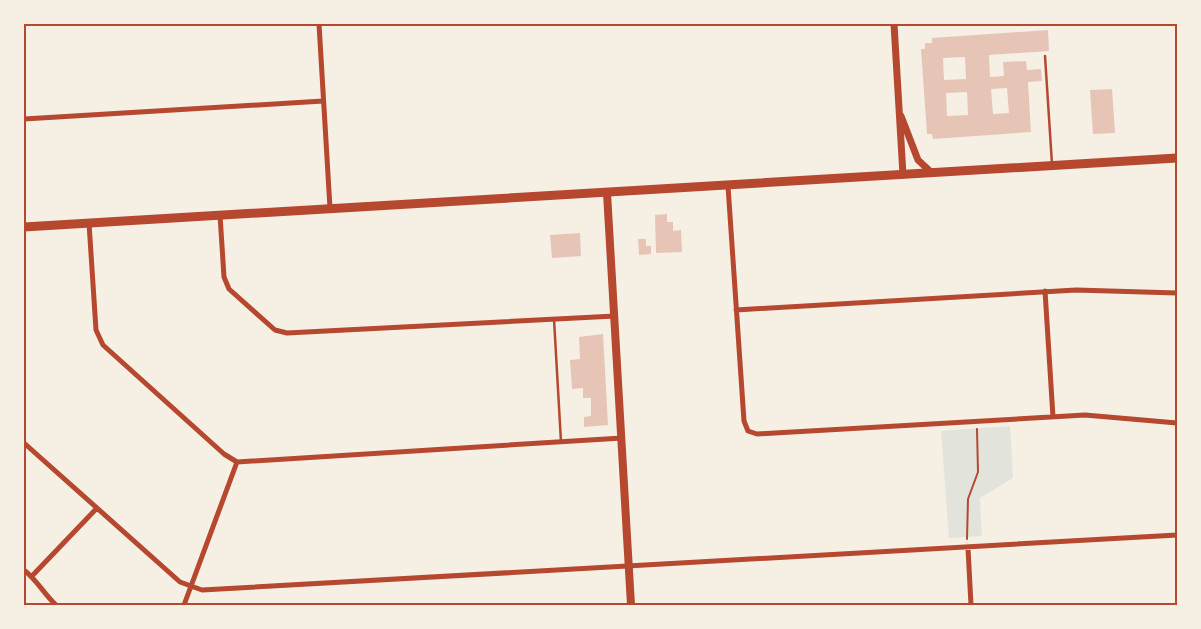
<svg xmlns="http://www.w3.org/2000/svg" width="1201" height="629" viewBox="0 0 1201 629" font-family="Georgia,serif">
  <style>
    .green { fill: #e2e4dc }
    .building { fill: #e6c5b7; fill-rule: evenodd }
    .lines { fill: none; stroke-linecap: round; stroke-linejoin: round }
    .path { stroke: #b5482f; stroke-width: 2 }
    .service { stroke: #b5482f; stroke-width: 2.5 }
    .minor { stroke: #b5482f; stroke-width: 5 }
    .tertiary { stroke: #b5482f; stroke-width: 7 }
    .secondary { stroke: #b5482f; stroke-width: 8 }
    .primary { stroke: #b5482f; stroke-width: 9 }
    .neatline { fill: none; stroke: #b5482f; stroke-width: 2 }
  </style>
  <rect width="100%" height="100%" fill="#f6efe4"/>
  <path class="green" d="M1010 426 1013 478 980 498 982 536 949 538 941 431Z"/>
  <path class="building" d="M1048 30 1049 51 989 55 990 77 1004 76 1003 62 1026 61 1027 70 1041 69 1042 81 1028 82 1031 132 933 139 932 134H927L921 49H925V43H932V38ZM965 57 966 79 944 80 943 58ZM1007 88 1009 113 993 114 991 89ZM967 92 968 115 947 116 946 93Z
    M1112 89 1115 133 1093 134 1090 90Z
    M667 214V222H673V231L681 230 682 252 656 253 655 215Z
    M580 233 581 256 552 258 550 235Z
    M638 239H646V246H651V254L639 255Z
    M603 334 608 425 584 427V417L591 416V398H583V388L572 389 570 360 580 359 579 337Z"/>
  <g class="lines">
    <path class="path" d="M967 539 968 499 978 472 977 429"/>
    <path class="service" d="M1045 56 1052 164
      M554 319 561 442"/>
    <path class="minor" d="M319 24 330 208
      M24 119 323 101
      M728 186 744 421 748 431 757 434 1085 415 1177 423
      M220 215 224 277 229 289 275 330 287 333 615 316
      M89 223 96 330 103 345 224 454 237 462 622 438
      M1045 291 1053 417
      M736 310 1076 290 1177 293
      M24 443 180 582 202 590 1177 535
      M968 548 971 605
      M24 570C37 580 44 594 56 605
      M32 576 97 508
      M184 605 237 462"/>
    <path class="tertiary" d="M894 24 903 175
      M901 116 918 160 932 173"/>
    <path class="secondary" d="M607 193 631 605"/>
    <path class="primary" d="M24 227 1177 158"/>
  </g>
  <rect width="1201" height="629" fill="none" stroke="#f6efe4" stroke-width="50"/>
  <rect x="25" y="25" width="1151" height="579" class="neatline"/>
</svg>
